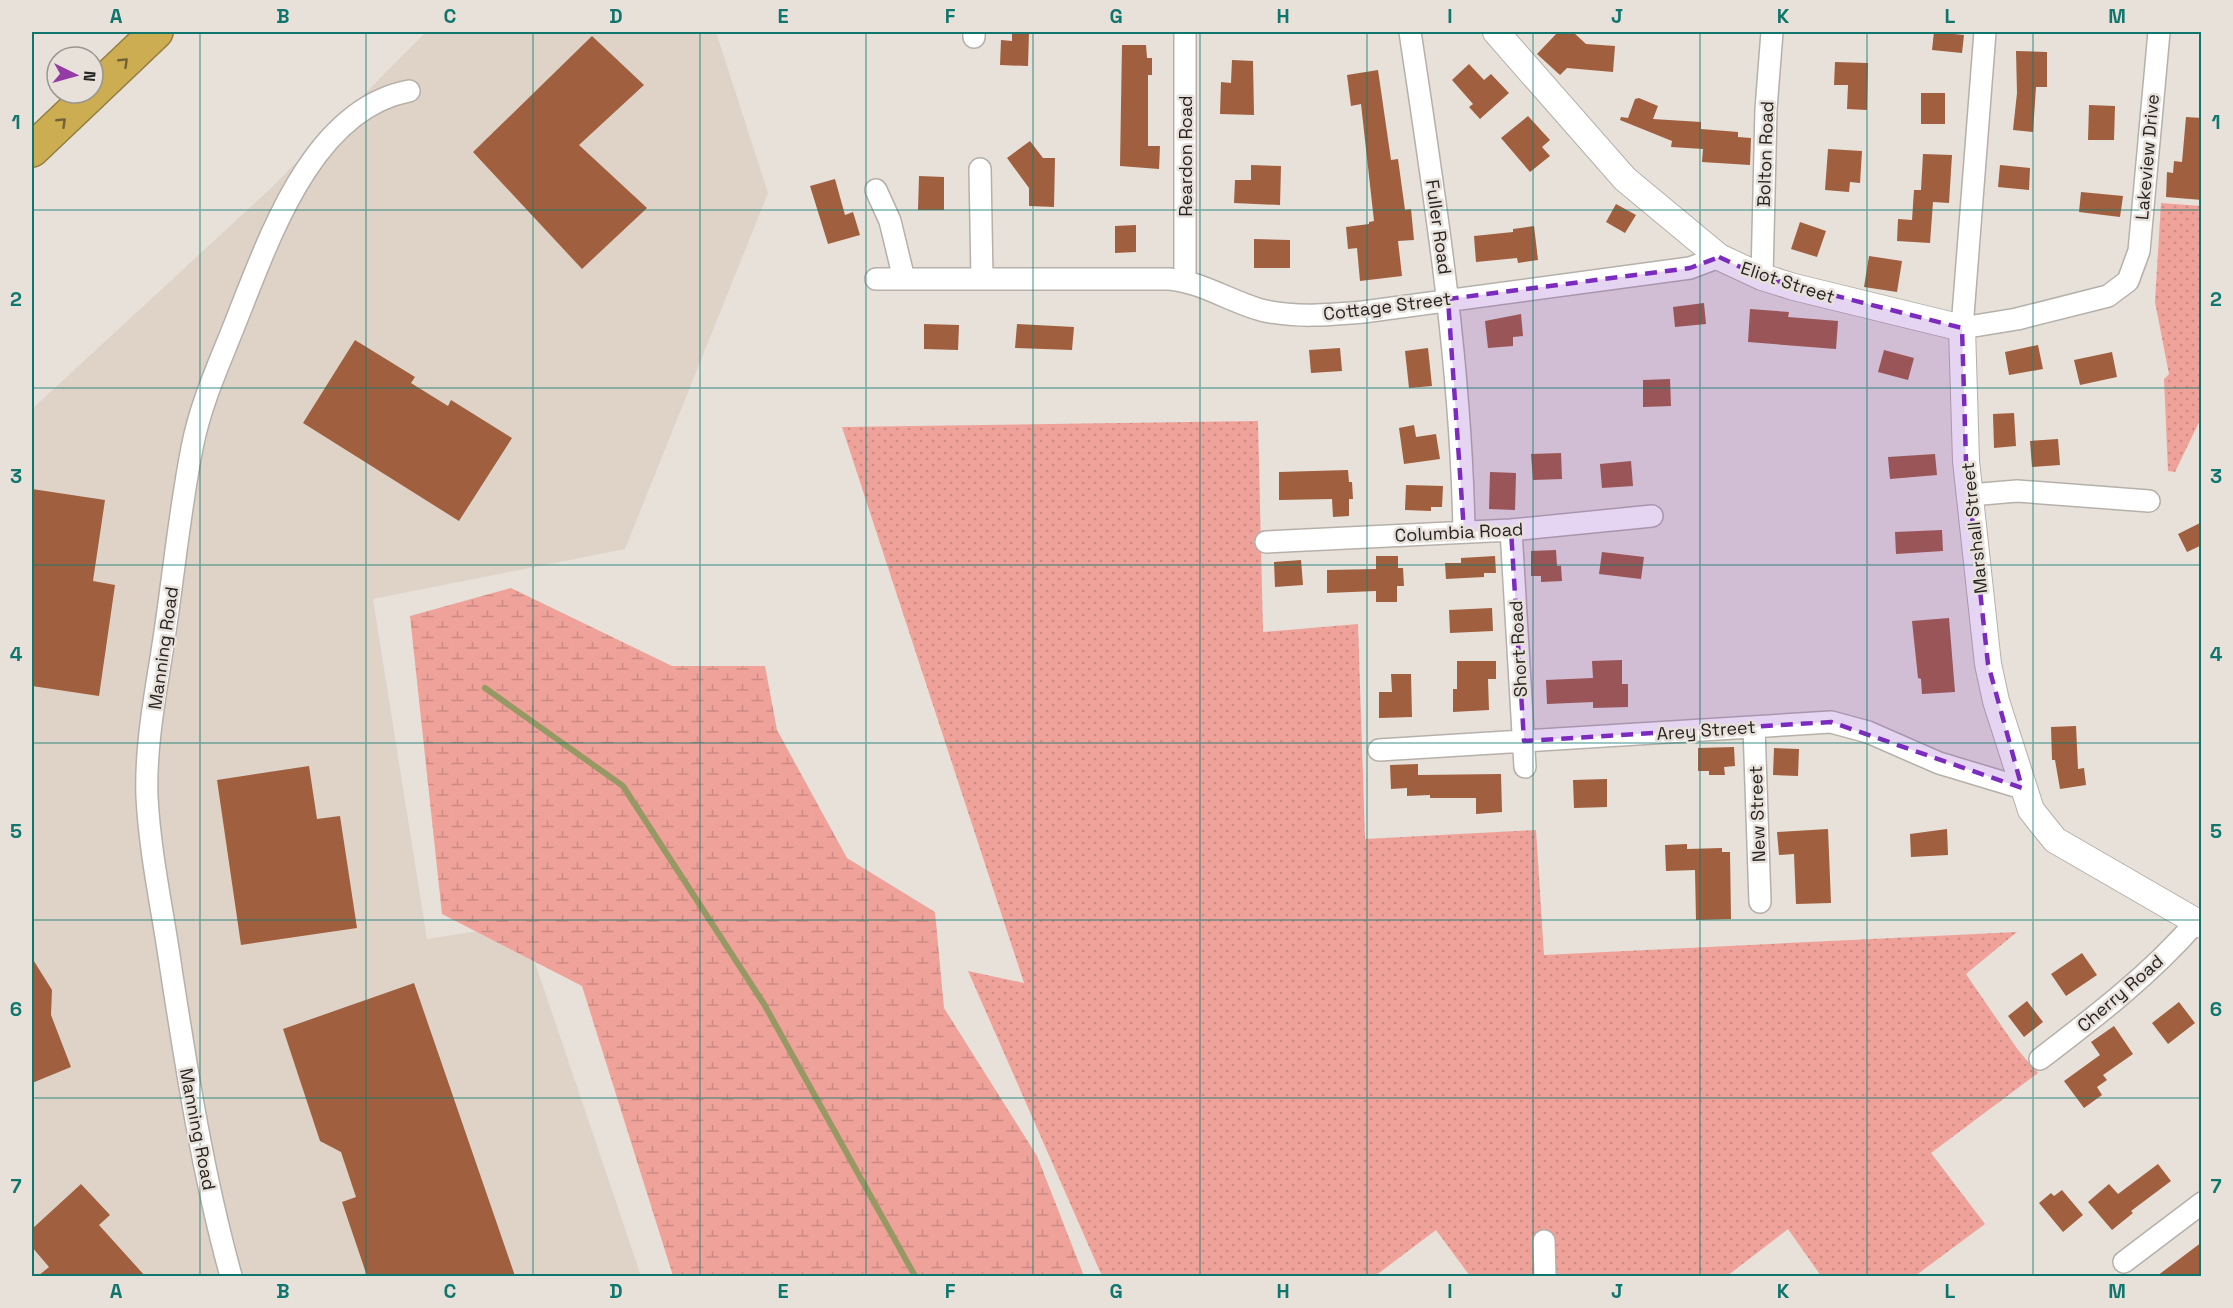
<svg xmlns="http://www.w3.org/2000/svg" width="2233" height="1308" viewBox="0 0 2233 1308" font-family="'Space Grotesk',sans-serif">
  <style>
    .built { fill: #dfd3c8 }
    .grass { fill: url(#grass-dots) }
    .wetland { fill: url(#wetland-marsh) }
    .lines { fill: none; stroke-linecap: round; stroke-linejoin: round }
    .stream { stroke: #969964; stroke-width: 6 }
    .building { fill: #a05f3e }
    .minor-casing { stroke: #b6b0aa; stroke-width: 24 }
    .tertiary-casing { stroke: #b6b0aa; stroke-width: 28 }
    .motorway-casing { stroke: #927d41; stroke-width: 36 }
    .minor { stroke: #fff; stroke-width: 21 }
    .tertiary { stroke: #fff; stroke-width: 26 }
    .motorway { stroke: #ccad51; stroke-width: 33 }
    .oneway { stroke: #716237 }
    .marked { fill: #7b2cbf; fill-opacity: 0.2; stroke: #7b2cbf; stroke-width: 4.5; stroke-dasharray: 12 8; stroke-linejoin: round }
    .grid { fill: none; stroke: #0f766e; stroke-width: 1.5; stroke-opacity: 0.55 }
    .labels { text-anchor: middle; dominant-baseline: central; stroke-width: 5; stroke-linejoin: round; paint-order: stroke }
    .street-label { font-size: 18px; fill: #272422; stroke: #e7e1da }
    .neatline { fill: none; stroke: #0f766e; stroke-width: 2 }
    .grid-label { font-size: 20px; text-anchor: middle; font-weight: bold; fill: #0f766e }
  </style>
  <defs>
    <pattern id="grass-dots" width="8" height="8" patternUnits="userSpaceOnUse" patternTransform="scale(1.5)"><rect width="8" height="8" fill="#efa29a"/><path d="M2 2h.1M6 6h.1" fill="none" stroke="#cd8b84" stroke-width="1.8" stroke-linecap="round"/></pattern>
    <pattern id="wetland-marsh" width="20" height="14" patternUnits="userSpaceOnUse" patternTransform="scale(1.5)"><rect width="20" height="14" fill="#efa29a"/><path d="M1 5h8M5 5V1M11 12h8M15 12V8" fill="none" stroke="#cd8b84"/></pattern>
  </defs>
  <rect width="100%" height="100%" fill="#e7e1da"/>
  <path class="built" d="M426 32H716L768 193 625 549 373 599 427 939 522 924 641 1276H32V409L269 190Z"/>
  <path class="grass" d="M2161 203 2201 206V418L2175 472 2168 471 2164 379 2169 374 2155 302Z
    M1258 421 1263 632 1358 624 1365 839 1536 830 1544 955 2017 932 1966 974 2018 1050 2038 1073 1931 1153 1985 1224 1915 1276H1821L1788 1229 1727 1276H1470L1436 1230 1375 1276H1102L968 971 1024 983 842 427Z"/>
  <path class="wetland" d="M511 588 672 666H765L777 730 847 858 935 912 944 1008 1037 1156 1084 1276H673L582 986 442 914 410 616Z"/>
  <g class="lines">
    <path class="stream" d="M485 688 623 786 764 1004 915 1276"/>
  </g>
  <path class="building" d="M1012 32H1029L1028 66 1000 65 1001 40 1012 41Z
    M1558 32H1573L1586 44 1615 46 1613 72 1567 68 1560 75 1537 54Z
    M1934 32 1964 35 1962 53 1932 50Z
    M592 36 644 85 579 145 647 208 582 269 473 152Z
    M1122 45H1146L1147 58H1152V75H1148V146H1160L1159 169 1120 166Z
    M2016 51 2047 52V87H2036L2033 132 2013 130 2017 93Z
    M1232 60 1253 61 1254 115 1220 114 1221 82 1231 83Z
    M1835 62 1868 63 1867 110 1847 109 1848 85H1834Z
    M1469 64 1484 80 1491 74 1509 93 1480 119 1469 107 1473 104 1452 80Z
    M1378 70 1391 160 1398 159 1405 210 1411 209 1414 240 1398 241 1402 276 1360 281 1357 248 1348 249 1346 227 1369 224V222L1374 221 1361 104 1351 106 1347 75Z
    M1921 93H1945V124H1921Z
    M1639 98 1658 106 1653 119 1701 122V129L1738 132V137L1751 138 1750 165 1702 162 1703 149 1671 147 1672 141 1620 120 1621 117 1628 118 1635 99Z
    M2089 105 2115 106 2114 140H2088Z
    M1528 116 1550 140 1542 147 1550 156 1530 172 1501 138Z
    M2186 117 2202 118V200L2166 197 2167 172 2173 173 2174 161 2182 162Z
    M1030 141 1043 158H1055L1054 207 1029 206V188L1007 158Z
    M1828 149 1862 151 1860 183 1850 182 1849 192 1825 190Z
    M1923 154 1952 155 1949 203 1933 202 1930 243 1897 241 1898 219 1912 220 1914 190H1921Z
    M1251 165 1281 166 1280 205 1234 203 1235 180H1251Z
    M2000 165 2030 168 2029 190 1998 187Z
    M919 176 944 177V210H918Z
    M835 179 845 215 853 212 860 235 828 244 810 186Z
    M2081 192 2123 196 2120 217 2079 212Z
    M1616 204 1636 215 1625 233 1606 222Z
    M1800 222 1826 231 1817 257 1791 249Z
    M1136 225V252L1115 253V226Z
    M1534 226 1538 260 1518 263 1517 258 1476 262 1474 236 1513 232V229Z
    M1254 239 1290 240V268H1254Z
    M1869 256 1902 261 1897 292 1864 287Z
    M1704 303 1706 324 1675 327 1673 307Z
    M1750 309 1789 312 1788 317 1838 321 1836 349 1748 342Z
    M1521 314 1523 336 1513 337V346L1488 348 1485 321Z
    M924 324 959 325 958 350 924 349Z
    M1017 324 1074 327 1072 350 1015 348Z
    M355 340 415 377 411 383 448 406 451 400 512 438 459 521 303 423Z
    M2038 345 2043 369 2009 375 2005 352Z
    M1340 348 1342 371 1311 373 1309 350Z
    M1428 348 1432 386 1409 388 1405 351Z
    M1884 350 1914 358 1908 380 1878 372Z
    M2112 352 2117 377 2080 385 2074 360Z
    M1670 379 1671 406 1643 407V380Z
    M2014 413 2016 446 1994 448 1993 414Z
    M1414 425 1416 437 1436 434 1440 459 1404 464 1399 428Z
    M2058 439 2060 465 2032 467 2030 441Z
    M1561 453 1562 479 1533 480 1531 454Z
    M1935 454 1937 475 1890 479 1888 457Z
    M1631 461 1633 486 1602 488 1600 464Z
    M1348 470 1349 482H1352L1353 499H1349V516L1333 517 1332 499 1279 500V472Z
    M1490 472 1516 473 1515 510 1489 509Z
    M1406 485 1443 486 1442 507H1431V511L1405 510Z
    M32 489 105 500 93 581 115 585 99 696 32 686Z
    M2202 522V545L2187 552 2178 534Z
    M1942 530 1943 551 1896 554 1895 532Z
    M1556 550 1557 566H1561L1562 581 1541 582V576H1531V551Z
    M1602 552 1644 557 1641 579 1599 574Z
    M1376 556H1398V568H1403L1404 586H1397V602H1376V591L1327 593V570L1376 569Z
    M1495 556 1496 573H1484V577L1446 579 1445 563H1461V558Z
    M1301 560 1303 585 1275 587 1274 562Z
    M1492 608 1493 631 1450 633 1449 610Z
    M1949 618 1955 692 1922 694 1921 679 1918 678 1912 621Z
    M1622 660V684H1628V707L1593 708V702L1547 704 1546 680 1593 678 1592 661Z
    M1457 661H1496V679H1488L1489 710 1453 712V689H1457Z
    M1391 674H1411L1412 717 1379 718V692H1392Z
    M2076 726 2078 769 2084 768 2086 785 2060 789 2055 760H2052L2051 727Z
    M1734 747 1735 766 1724 767 1725 775H1709V771H1698V748Z
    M1774 748 1799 749 1798 776 1773 775Z
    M1418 764V775L1501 774 1502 812 1476 814V798H1430V795L1407 796V788L1391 789 1390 765Z
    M309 766 317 819 340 816 357 928 241 945 217 780Z
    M1607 779V807L1574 808 1573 780Z
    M1828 829 1831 903 1796 904 1794 854 1779 855 1777 832Z
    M1947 829 1948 855 1911 857 1910 834Z
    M1687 844V849L1722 848V852H1730L1731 919 1696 920 1695 870 1666 871 1665 845Z
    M2082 953 2097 975 2066 996 2051 974Z
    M32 958 52 990 51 1015 71 1067 32 1083Z
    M414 983 515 1276H367L342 1202 356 1197 341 1152 320 1141 283 1029Z
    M2027 1001 2043 1022 2024 1037 2008 1016Z
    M2179 1002 2195 1023 2168 1044 2152 1023Z
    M2114 1026 2133 1054 2103 1075 2107 1080 2097 1087 2102 1095 2084 1108 2064 1081 2100 1055 2091 1042Z
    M2158 1164 2171 1181 2131 1211 2133 1213 2112 1230 2088 1202 2109 1184 2118 1194Z
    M81 1184 110 1215 99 1225 145 1276H38L49 1267 32 1247V1229Z
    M2062 1190 2083 1215 2063 1232 2039 1203 2051 1193 2054 1196Z
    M2202 1242V1276H2157Z"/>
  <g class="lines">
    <g class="minor-casing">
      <path id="minor" d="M1410 32C1435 198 1461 363 1464 532
        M1985 32 1962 328 2017 319 2108 296 2128 281 2139 251 2159 32
        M974 37V32
        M980 169 982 278
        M876 190 890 221 904 279
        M1762 277 1766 109 1772 32
        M876 279H1169C1202 282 1229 301 1261 310 1294 318 1329 315 1363 312L1690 268 1719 257
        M1185 280V32
        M1970 495 2017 491 2149 501
        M1511 530 1525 767
        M1266 542 1511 530 1652 516
        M1754 727 1760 902
        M1379 750 1831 722 1868 732 1939 763 2022 788
        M2040 1059C2095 1017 2151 974 2196 922
        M1544 1241 1545 1276
        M2124 1262 2202 1203
        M231 1276C203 1175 187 1072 171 969 163 912 150 855 147 797 145 742 157 687 165 632 174 571 180 509 192 448 201 401 221 360 238 316 270 236 313 109 409 91"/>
    </g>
    <g class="tertiary-casing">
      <path id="tertiary" d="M1496 32 1625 179 1719 257 1762 277 1794 287 1962 328 1966 461 1988 664 1996 701 2031 810 2055 840 2202 925"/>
    </g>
    <g class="motorway-casing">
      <path id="motorway" d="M93 92 156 32
        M32 150 92 93"/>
    </g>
    <use href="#minor" class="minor"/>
    <use href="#tertiary" class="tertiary"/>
    <use href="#motorway" class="motorway"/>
  </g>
  <defs><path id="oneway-chevron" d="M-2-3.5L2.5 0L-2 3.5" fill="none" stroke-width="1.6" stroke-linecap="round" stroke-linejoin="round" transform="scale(1.5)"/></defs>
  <g class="oneway">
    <use href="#oneway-chevron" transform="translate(124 62) rotate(-44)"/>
    <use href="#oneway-chevron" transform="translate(62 122) rotate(-44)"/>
  </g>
  <path class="marked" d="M1719 257 1762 277 1962 328 1966 461 1988 664 2022 788 1831 722 1524 741 1511 530 1464 532 1448 299 1690 268Z"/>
  <path class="grid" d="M200 32V1276M366 32V1276M533 32V1276M700 32V1276M866 32V1276M1033 32V1276M1200 32V1276M1367 32V1276M1533 32V1276M1700 32V1276M1867 32V1276M2033 32V1276M32 210H2202M32 388H2202M32 565H2202M32 743H2202M32 920H2202M32 1098H2202"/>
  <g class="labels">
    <g class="street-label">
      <text transform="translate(1765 154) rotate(-88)">Bolton Road</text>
      <text transform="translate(1185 156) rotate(-90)">Reardon Road</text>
      <text transform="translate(2147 157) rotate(-85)">Lakeview Drive</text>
      <text transform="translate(1439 227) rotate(82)">Fuller Road</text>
      <text transform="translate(1788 282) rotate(18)">Eliot Street</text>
      <text transform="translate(1387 306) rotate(-7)">Cottage Street</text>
      <text transform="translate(1974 528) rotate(-96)">Marshall Street</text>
      <text transform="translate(1459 532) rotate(-3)">Columbia Road</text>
      <text transform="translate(163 648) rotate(-82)">Manning Road</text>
      <text transform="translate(1518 649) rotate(-93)">Short Road</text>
      <text transform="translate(1706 730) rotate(-4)">Arey Street</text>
      <text transform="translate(1757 814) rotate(-92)">New Street</text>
      <text transform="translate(2120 993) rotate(-41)">Cherry Road</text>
      <text transform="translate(198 1129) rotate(79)">Manning Road</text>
    </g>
  </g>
  <rect width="2233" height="1308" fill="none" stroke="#e7e1da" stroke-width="66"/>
  <g transform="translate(75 75) rotate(95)"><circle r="28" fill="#e7e1da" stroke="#9a9590" stroke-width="1.5"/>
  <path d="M0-4.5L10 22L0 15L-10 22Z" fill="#953ba6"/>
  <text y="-9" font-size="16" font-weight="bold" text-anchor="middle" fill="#272422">N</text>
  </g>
  <rect x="33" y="33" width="2167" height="1242" class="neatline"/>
  <g class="grid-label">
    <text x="116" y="23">A</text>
    <text x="283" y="23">B</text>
    <text x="450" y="23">C</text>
    <text x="616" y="23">D</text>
    <text x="783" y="23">E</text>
    <text x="950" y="23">F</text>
    <text x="1116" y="23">G</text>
    <text x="1283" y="23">H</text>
    <text x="1450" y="23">I</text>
    <text x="1617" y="23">J</text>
    <text x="1783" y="23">K</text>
    <text x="1950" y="23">L</text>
    <text x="2117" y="23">M</text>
    <text x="16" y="129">1</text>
    <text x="2216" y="129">1</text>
    <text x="16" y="306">2</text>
    <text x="2216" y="306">2</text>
    <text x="16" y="483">3</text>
    <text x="2216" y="483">3</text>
    <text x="16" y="661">4</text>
    <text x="2216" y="661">4</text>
    <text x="16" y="838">5</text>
    <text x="2216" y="838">5</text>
    <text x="16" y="1016">6</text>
    <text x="2216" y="1016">6</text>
    <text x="16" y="1193">7</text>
    <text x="2216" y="1193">7</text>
    <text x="116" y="1298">A</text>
    <text x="283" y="1298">B</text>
    <text x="450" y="1298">C</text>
    <text x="616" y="1298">D</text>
    <text x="783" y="1298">E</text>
    <text x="950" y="1298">F</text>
    <text x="1116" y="1298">G</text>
    <text x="1283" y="1298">H</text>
    <text x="1450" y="1298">I</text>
    <text x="1617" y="1298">J</text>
    <text x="1783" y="1298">K</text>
    <text x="1950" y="1298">L</text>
    <text x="2117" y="1298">M</text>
  </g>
</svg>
